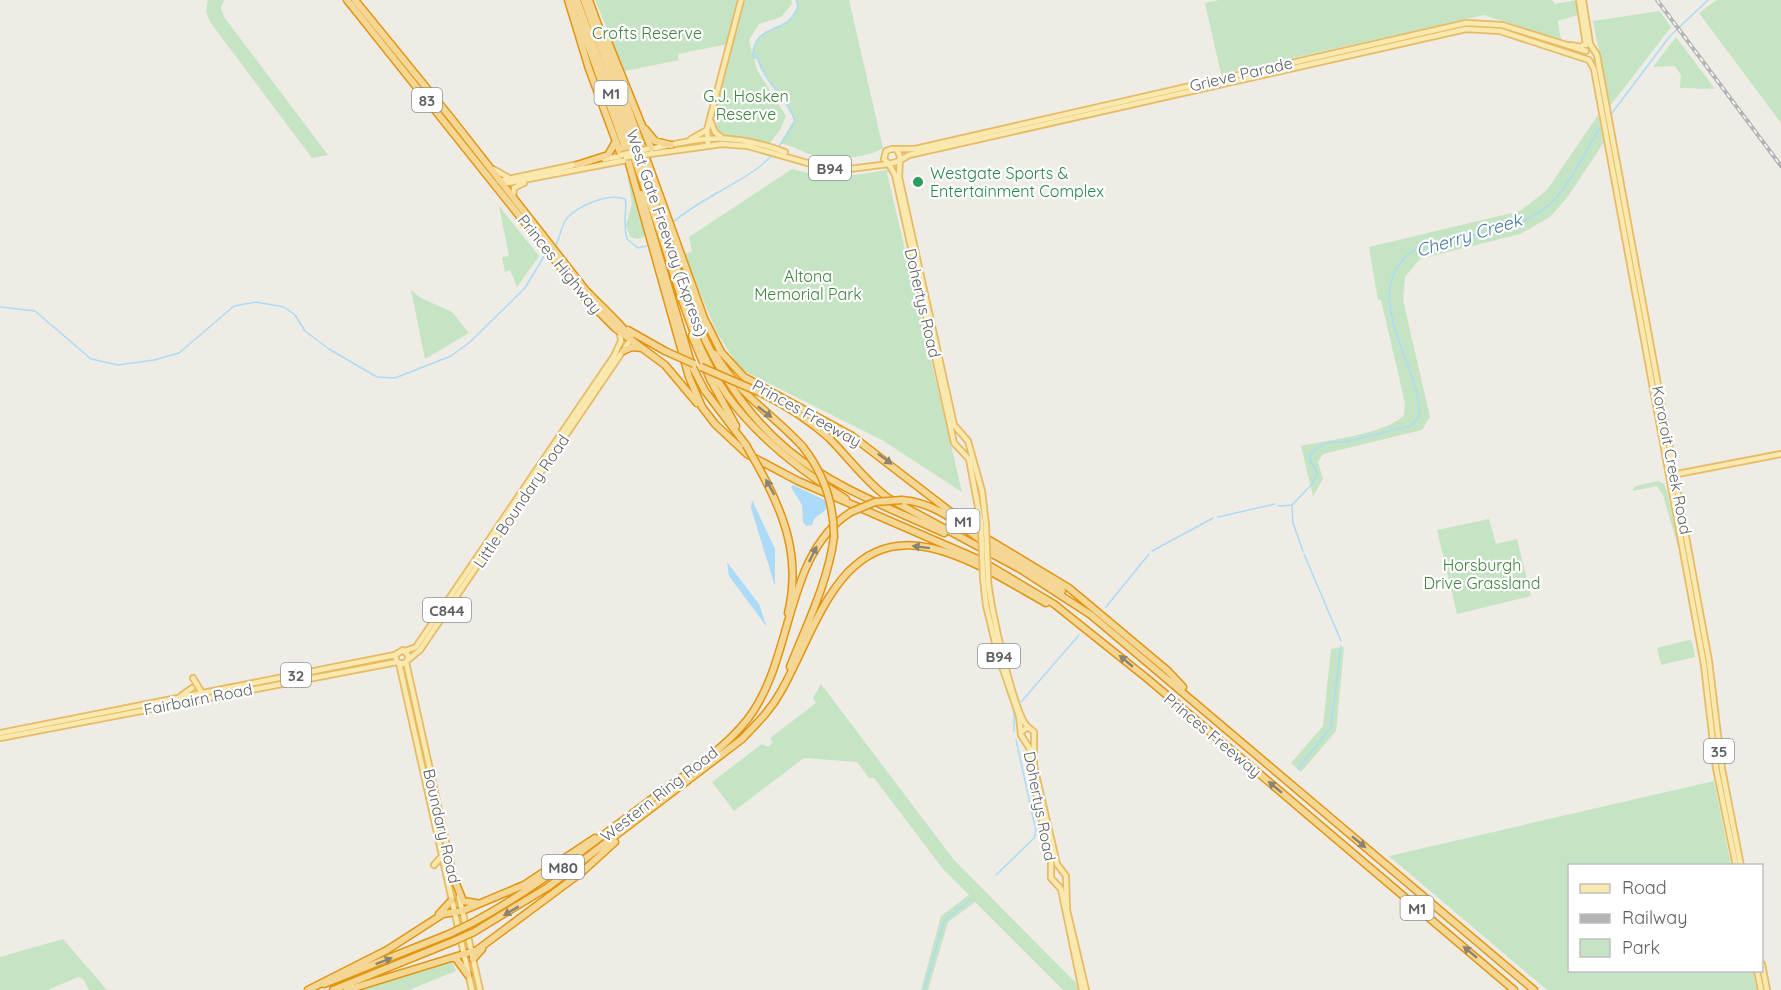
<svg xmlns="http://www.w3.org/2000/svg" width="1781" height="990" viewBox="0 0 1781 990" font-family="Quicksand,sans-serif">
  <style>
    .green { fill: #c5e4c4 }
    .water { fill: #abdbf8 }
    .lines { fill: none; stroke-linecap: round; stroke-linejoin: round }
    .stream { stroke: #abdbf8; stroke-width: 1.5 }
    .major-casing { stroke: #e7bb66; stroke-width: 8 }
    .highway-casing { stroke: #e29512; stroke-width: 9 }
    .major { stroke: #f9e9af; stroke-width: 4.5 }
    .highway { stroke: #f5d795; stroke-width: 6 }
    .rail-casing { stroke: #b3b4b4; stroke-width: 4 }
    .rail { stroke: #fff; stroke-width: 1.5; stroke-dasharray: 4.5; stroke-linecap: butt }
    .major-bridge-casing { stroke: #e7bb66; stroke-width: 8; stroke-linecap: butt }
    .highway-bridge-casing { stroke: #e29512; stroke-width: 9; stroke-linecap: butt }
    .major-bridge { stroke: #f9e9af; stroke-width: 4.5 }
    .highway-bridge { stroke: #f5d795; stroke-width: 6 }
    .oneway { fill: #8b8473 }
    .leisure-dot { fill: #2e9e5b; stroke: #fff; stroke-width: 2 }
    .labels { text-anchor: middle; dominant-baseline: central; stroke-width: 4.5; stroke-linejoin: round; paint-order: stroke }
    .shield { fill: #fff; stroke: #8e9092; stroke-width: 1.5 }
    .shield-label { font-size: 15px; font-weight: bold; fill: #5d6164 }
    .park-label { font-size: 16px; fill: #3d843c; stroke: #fff }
    .street-label { font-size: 16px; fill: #5d6164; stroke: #fff }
    .leisure-label { font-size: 16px; fill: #27864d; stroke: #fff; text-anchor: start }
    .water-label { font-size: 18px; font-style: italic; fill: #4677a1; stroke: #fff }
  </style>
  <rect width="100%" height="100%" fill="#eeece5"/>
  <path class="green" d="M208 0H224L221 8 224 17 328 155 312 158 210 22 206 11Z
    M595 0H739L728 44 678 54 679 60 625 71Z
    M744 0H791L792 4 781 17 759 24 749 40 752 53C757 20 788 38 798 6L796 0H849L883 148C866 159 831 160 812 155 801 151 792 146 780 143L794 120C787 97 764 83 757 59L754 58 757 70 786 116 780 130 769 144 720 134 717 131 715 111Z
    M1219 0H1552L1555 4 1577 0 1579 12 1577 15 1558 21 1561 40 1484 15 1221 74 1205 3Z
    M1717 0H1781V123L1699 13Z
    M1660 11 1671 27 1610 106 1593 21Z
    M1676 37 1715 89 1680 88 1681 75 1675 66 1653 67Z
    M1598 115 1604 142 1566 199 1550 217 1520 234 1420 259 1405 277 1403 300 1430 417 1422 430 1323 454 1318 462 1323 479 1313 496 1301 446C1328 440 1386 434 1404 415L1405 403 1381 300H1378L1369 247 1520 211 1547 190Z
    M792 169C826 179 854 177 889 169L887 173 962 492 882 440 740 369 717 333 684 254 692 252 689 237Z
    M627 174 646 236 638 239 630 237 626 225 632 204Z
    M499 206 539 256 517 287 510 270 505 272 502 257 509 256Z
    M411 290 421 298 452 312 469 333 425 359Z
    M1658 481 1664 484 1667 491 1679 550 1663 495 1657 486 1632 491 1636 486Z
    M1489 519 1496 544 1517 539 1531 596 1457 614 1437 530Z
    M1689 640 1692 641 1695 657 1661 665 1657 648Z
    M1344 647 1336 731 1301 772 1291 763 1323 726 1331 649Z
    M821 684 954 860 1076 983 1078 990H1063L975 902 948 922 928 990H921L941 916 969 895 943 869 874 778H869L857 762 804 758 734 811 712 782 762 744 768 747 773 743 770 738 816 703 813 698Z
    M1714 781 1731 865 1570 866V970L1753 971 1757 990H1547L1389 856Z
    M63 939 107 990H89L83 979 78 977 48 990H0V957Z
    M452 960 456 971 409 990H357Z"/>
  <path class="water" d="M793 485 833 504 814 519 812 525 806 526 803 522 802 505 791 487Z
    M752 500 775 549V586L751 508Z
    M727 562 759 604 767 627 729 576Z"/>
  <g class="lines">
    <path class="stream" d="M1612 113 1670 36 1708 0
      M672 223C700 199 733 187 762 165 775 154 787 136 795 121 787 97 764 83 758 58L753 57C754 20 788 37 798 6L796 0
      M555 247C560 239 561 224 568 217 580 205 608 193 625 199 628 210 622 222 627 239L638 248 650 245
      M0 307 35 311 91 359 118 365 154 360 179 353 234 306 256 302 284 307 295 315 305 331 329 349 377 377 395 378 451 356 470 342 525 288 546 253
      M1278 506 1292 505 1313 483 1317 472 1310 460 1311 454 1320 446 1330 442H1345L1410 426 1419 417C1423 367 1354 292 1414 250 1458 235 1517 235 1552 202 1570 184 1586 150 1600 128
      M1292 506 1293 523 1303 551
      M1218 517 1275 504
      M1152 551 1213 518
      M1304 554 1341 641
      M1106 607 1149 554
      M1021 702 1079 635
      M1014 731V710
      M1298 769 1331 727 1341 646
      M996 875 1034 838 1036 831 1016 740
      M924 990 944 921 970 900"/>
    <g class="major-casing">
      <path id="major" d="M1579 0 1586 45
        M1583 0 1590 44 1597 55 1709 661 1722 769 1741 866
        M1570 45 1581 47 1586 43
        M711 122 715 132 721 137
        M691 139 707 130
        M708 144 707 130 741 0
        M651 148 650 154 722 144 748 146 825 168 849 169 889 164
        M650 149C707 137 730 132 785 152
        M897 150 900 156 899 177 954 425 968 441 982 491 986 525
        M604 159 622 156
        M899 161 909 155 1466 29 1500 31 1589 60 1594 69 1704 665 1716 768 1736 866
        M899 161 889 164 884 159 886 151 892 149H915L1466 23 1502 25 1586 51
        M889 164 895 175 954 443 969 459 981 523
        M493 169 509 178
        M499 181 579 164
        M502 184 627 160
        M513 197 514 188 524 183
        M1672 475 1781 454
        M983 578 986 605 998 655 1019 716 1021 735 1030 749 1031 771 1051 860V878L1061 889 1082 990
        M988 579C989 602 1014 715 1028 727
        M405 651 416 647 614 356 621 341 620 332
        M408 660V655L403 650 395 655 397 662 403 664 420 650 631 339
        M406 662 455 882
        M399 663 472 990
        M193 678 202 693
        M181 696 192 688
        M1021 732 1028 727 1034 732V766L1057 864 1066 876 1067 910 1086 990
        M0 733 395 655
        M0 738 397 662
        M434 865 442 856
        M459 896 480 990
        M1762 964 1767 990
        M1757 970 1761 990"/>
    </g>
    <g class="highway-casing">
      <path id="highway" d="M347 0 585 298 615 328 665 365 697 403
        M355 0 451 118 584 288C592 298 629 331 631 339
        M568 0 589 69 621 155
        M572 0 623 142 689 377 702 407 715 424 747 454 798 481 980 560 1054 604 1149 680 1514 990
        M577 0C604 74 631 148 657 223 677 281 691 344 727 395 758 438 801 471 846 499
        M584 0C605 60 627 120 648 180 681 279 704 380 788 450 834 488 890 508 944 533
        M589 0 704 318 721 352 744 377 852 436 978 533 1069 588 1168 671 1183 687
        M605 34 651 148
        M645 129 655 141 671 145
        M577 165 608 155 615 143
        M641 194 692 366 705 391 746 445
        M686 282 703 329
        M628 330 665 351
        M692 336 710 379 736 426
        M623 351 632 347 642 348
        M715 354C741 397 772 413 803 447
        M759 392C784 404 808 419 829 438 849 458 865 481 888 498L1020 569 1091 615 1534 990
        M759 468C785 515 801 559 788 613
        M902 500C941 503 964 530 995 550 1017 564 1041 576 1062 591
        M790 667C807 624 828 582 834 537
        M455 881 463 901 476 903
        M439 914 451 901
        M472 923C535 889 588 846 645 804 679 778 720 754 747 720 795 659 783 555 851 512
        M474 932 548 887 742 739C756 724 770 711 780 693 815 634 838 526 931 548 971 557 1010 583 1046 603
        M455 957 468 975
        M473 959 482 949
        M324 984 449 934
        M308 990 387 950 443 914 462 911 524 885 595 838
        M333 990 454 941
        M347 990 477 950 582 872 615 842"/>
    </g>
    <use href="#major" class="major"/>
    <use href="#highway" class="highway"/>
    <g class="rail-casing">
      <path id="rail" d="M1657 0 1781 166"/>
    </g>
    <use href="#rail" class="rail"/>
    <g class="major-bridge-casing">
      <path id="major-bridge" d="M621 155 647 149
        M626 157 650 154
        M981 523 983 578
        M986 525 988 579"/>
    </g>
    <g class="highway-bridge-casing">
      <path id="highway-bridge" d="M665 351 694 364
        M701 367 759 392
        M746 445 759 468
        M803 447C824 474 834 503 834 537
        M851 512 875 502 902 500
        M449 934 472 923
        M454 941 474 932"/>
    </g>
    <use href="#major-bridge" class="major-bridge"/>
    <use href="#highway-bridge" class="highway-bridge"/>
  </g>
  <defs><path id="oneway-solid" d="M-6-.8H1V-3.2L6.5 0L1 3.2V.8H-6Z" transform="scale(1.5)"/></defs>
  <g class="oneway">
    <use href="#oneway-solid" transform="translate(765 412) rotate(38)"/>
    <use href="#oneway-solid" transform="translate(885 459) rotate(37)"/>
    <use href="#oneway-solid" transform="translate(770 487) rotate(-119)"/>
    <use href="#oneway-solid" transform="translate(921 547) rotate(-173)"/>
    <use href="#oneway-solid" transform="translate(813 554) rotate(-64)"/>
    <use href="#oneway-solid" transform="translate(1126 661) rotate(-140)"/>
    <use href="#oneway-solid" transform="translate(1275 787) rotate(-140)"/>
    <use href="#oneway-solid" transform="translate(1359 842) rotate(39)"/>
    <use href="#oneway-solid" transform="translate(511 911) rotate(149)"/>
    <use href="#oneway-solid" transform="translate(1470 952) rotate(-140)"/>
    <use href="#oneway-solid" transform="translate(384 961) rotate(-21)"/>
  </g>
  <circle class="leisure-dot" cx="918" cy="182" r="6"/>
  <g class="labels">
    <g class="shield">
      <rect x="594.5" y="81" width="33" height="24" rx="4.5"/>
      <rect x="412" y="88" width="30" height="24" rx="4.5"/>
      <rect x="809" y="156" width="42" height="24" rx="4.5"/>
      <rect x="946.5" y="509" width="33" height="24" rx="4.5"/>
      <rect x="423" y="598" width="48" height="24" rx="4.5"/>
      <rect x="978" y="644" width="42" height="24" rx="4.5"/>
      <rect x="281" y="663" width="30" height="24" rx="4.5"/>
      <rect x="1704" y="739" width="30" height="24" rx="4.5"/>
      <rect x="542" y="855" width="42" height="24" rx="4.5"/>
      <rect x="1400.5" y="896" width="33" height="24" rx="4.5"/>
    </g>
    <g class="shield-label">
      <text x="611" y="93">M1</text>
      <text x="427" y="100">83</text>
      <text x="830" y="168">B94</text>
      <text x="963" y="521">M1</text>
      <text x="447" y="610">C844</text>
      <text x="999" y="656">B94</text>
      <text x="296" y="675">32</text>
      <text x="1719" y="751">35</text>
      <text x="563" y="867">M80</text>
      <text x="1417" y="908">M1</text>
    </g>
    <g class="park-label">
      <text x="647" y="33">Crofts Reserve</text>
      <text x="746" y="96">G.J. Hosken<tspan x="746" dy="18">Reserve</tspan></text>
      <text x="808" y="276">Altona<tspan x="808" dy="18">Memorial Park</tspan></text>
      <text x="1482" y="565">Horsburgh<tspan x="1482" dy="18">Drive Grassland</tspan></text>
    </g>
    <g class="street-label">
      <text transform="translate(1241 74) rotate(-13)">Grieve Parade</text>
      <text transform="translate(667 233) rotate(71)">West Gate Freeway (Express)</text>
      <text transform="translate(560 264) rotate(51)">Princes Highway</text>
      <text transform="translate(923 303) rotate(77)">Dohertys Road</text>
      <text transform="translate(807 413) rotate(29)">Princes Freeway</text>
      <text transform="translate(1672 460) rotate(79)">Kororoit Creek Road</text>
      <text transform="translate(521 501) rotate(-56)">Little Boundary Road</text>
      <text transform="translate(198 699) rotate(-11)">Fairbairn Road</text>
      <text transform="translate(1213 735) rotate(40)">Princes Freeway</text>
      <text transform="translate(659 794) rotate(-38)">Western Ring Road</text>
      <text transform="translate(1040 806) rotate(79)">Dohertys Road</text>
      <text transform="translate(442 826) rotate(77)">Boundary Road</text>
    </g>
    <g class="leisure-label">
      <text x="930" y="173">Westgate Sports &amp;<tspan x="930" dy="18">Entertainment Complex</tspan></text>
    </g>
    <g class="water-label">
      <text transform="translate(1469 235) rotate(-17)">Cherry Creek</text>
    </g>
  </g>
  <rect x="1568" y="864" width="195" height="108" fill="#ffffff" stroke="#bec0c1" stroke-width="1.5"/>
  <rect x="1580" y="884" width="30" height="9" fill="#f9e9af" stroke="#bec0c1" stroke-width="1.5"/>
  <text x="1622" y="894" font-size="18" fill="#5d6164">Road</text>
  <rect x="1580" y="914" width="30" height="9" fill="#b3b4b4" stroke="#bec0c1" stroke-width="1.5"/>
  <text x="1622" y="924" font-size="18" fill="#5d6164">Railway</text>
  <rect x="1580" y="939" width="30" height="18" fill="#c5e4c4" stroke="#bec0c1" stroke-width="1.5"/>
  <text x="1622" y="954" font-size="18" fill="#5d6164">Park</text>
</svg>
